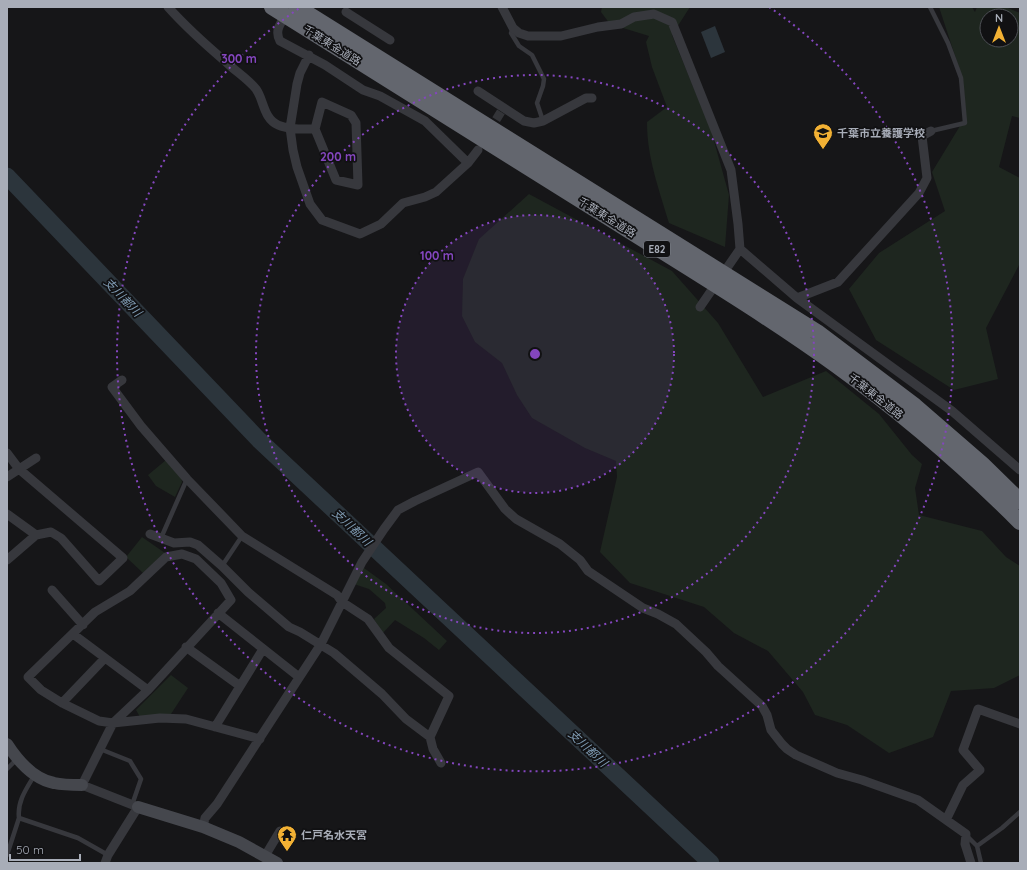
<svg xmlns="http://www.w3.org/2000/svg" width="1027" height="870" viewBox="0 0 1027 870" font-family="Quicksand,'Noto Sans JP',sans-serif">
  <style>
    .green { fill: #1e261f; fill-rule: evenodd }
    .water { fill: #2c353c }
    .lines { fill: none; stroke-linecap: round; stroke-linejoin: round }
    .river { stroke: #2c353c; stroke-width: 17 }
    .street-tunnel { stroke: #333438; stroke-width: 9; stroke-dasharray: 9 4.5; stroke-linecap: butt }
    .lane { stroke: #37383d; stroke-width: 4.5 }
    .street { stroke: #37383d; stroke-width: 9 }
    .secondary { stroke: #45474d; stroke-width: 12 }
    .highway { stroke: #63666e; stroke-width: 16 }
    .ring { fill: none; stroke: #8446be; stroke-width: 2; stroke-dasharray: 2 4 }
    .labels { text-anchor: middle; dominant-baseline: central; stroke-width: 3.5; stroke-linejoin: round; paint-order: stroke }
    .shield { fill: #111113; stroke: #7b7e86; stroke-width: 1 }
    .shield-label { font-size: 10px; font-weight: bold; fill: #a8adb8 }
    .street-label { font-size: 11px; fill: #a8adb8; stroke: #111113 }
    .poi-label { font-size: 11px; font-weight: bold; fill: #a8adb8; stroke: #111113; text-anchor: start }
    .water-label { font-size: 12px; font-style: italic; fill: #7f9bb3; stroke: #111113 }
    .centre { fill: #8446be; stroke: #111113; stroke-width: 2 }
    .ring-label { font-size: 12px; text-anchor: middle; font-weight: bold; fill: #8446be; stroke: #111113; stroke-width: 3.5; stroke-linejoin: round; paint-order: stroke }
  </style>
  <rect width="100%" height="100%" fill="#161618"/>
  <path class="green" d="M602 7H690L672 35 711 130 729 195 725 247 669 223C659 189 647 158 647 122L667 107 652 67 646 42 649 36 610 24 601 12Z
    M939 7H972L975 12 977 7H1006L1020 13V118L1012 116 999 167 1020 178V265H1019L986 328 998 379 954 390 876 340 849 289 879 253 945 211 932 172 966 116 963 80ZM987 16H1011V40H987Z
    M529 194 672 271 718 323 763 397 826 371 879 414 912 455 922 464 915 488 919 515 982 531 1006 557 1020 566V675L994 688 951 691 933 737 889 753 847 725 815 715 803 692 768 651 734 633 704 607 630 583 600 552 617 477 616 461 585 448 532 418 517 395 502 363 475 342 462 316 463 279 479 239Z
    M166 460 181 477 182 482 175 497 156 486 148 475Z
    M142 537 165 553 143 573 126 557Z
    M364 568 386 584 447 641 439 650 424 638 395 620 382 634 374 619 386 608 385 603 369 589 354 584Z
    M171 675 188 688 171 714 140 717 136 710Z"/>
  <path class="water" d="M715 26 725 52 711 58 701 32Z"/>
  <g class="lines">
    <path class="river" d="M7 176 259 440 711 863"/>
    <path class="street-tunnel" d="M489 131 504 107"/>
    <path class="lane" d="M930 7 948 43 961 78 965 123 931 131
      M513 28 511 33 519 46 532 55 544 79 543 86 537 103 543 121
      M161 538 187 479
      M222 566 242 536
      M100 749 130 761 141 779 132 805
      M7 769 17 759
      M19 818 78 838 108 855
      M966 835 977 846 981 863
      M977 846 1002 828 1020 812
      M7 855 19 818C17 802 26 789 34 776"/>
    <path class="street" d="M168 7C186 27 206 45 226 62 235 71 248 79 256 89 264 100 263 118 278 125 289 130 303 129 315 129
      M502 7 513 28 519 33 528 36H561L598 27 621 24 634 17 654 14 672 22 731 170 738 224 740 249 700 307
      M346 12 390 40
      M287 13C281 23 274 30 280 41L325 65 363 90 380 96 425 121 468 163
      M309 55 300 73 297 84 290 128 293 150 297 167 310 204 322 220 360 234 381 224 403 203 425 197 436 192 468 163 478 150
      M478 91 524 121 534 123 543 121 586 98H592
      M322 102 351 115 356 123 358 185 336 180 315 129Z
      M740 249 797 298 952 411 1020 470
      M797 298 838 282 919 193 927 178 922 136 931 131
      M122 380 112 387 141 426 187 479 242 536 337 595 342 602 368 619 389 648 449 696 430 737
      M7 453 19 469 123 558 99 581 61 538 51 532 36 535 7 560
      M7 477 36 458
      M7 514 36 535
      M150 534 174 543 190 542 198 545 222 566 248 592 289 627 300 632 334 653 382 694 406 719 430 737 433 749 441 763
      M52 590 83 625
      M218 613 299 677
      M73 634 148 690
      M186 647 240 686
      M62 703 105 658
      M215 727 263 649
      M946 820 963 785 980 770 963 750 978 709 1020 724
      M203 827 205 818 217 804 321 644 362 562 384 529 398 510 415 501 478 472 505 509 516 519 560 544 580 560 588 571 643 608 658 614 676 624 706 652 718 666 762 706 767 715 771 730 782 744 787 749 796 755 837 773 862 780 918 800 966 834 965 844 971 863
      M265 856 280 831
      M105 863 108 855 138 807 82 785 113 723 148 690 231 600 221 583 196 559 182 554 166 557 130 591 95 612 28 677 41 690 62 703 99 721 113 723 160 718 186 719 260 739"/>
    <path class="secondary" d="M7 744C18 761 33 779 54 783 63 785 73 785 82 785
      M138 807 203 827 239 842 277 863"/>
    <path class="highway" d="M272 7C387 79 502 151 617 223 690 269 765 314 836 365 901 412 963 465 1020 522
      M297 7 817 332 915 406 982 464 1020 501"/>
  </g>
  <circle cx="535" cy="354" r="139" fill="#8446be" fill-opacity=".12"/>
  <g class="ring">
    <circle cx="535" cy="354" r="139"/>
    <circle cx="535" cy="354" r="279"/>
    <path d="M769 7A418 418 0 1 1 301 7"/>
  </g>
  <defs>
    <g id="school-pin" transform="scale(1)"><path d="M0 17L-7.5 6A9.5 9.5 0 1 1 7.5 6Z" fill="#f2b134" stroke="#111113"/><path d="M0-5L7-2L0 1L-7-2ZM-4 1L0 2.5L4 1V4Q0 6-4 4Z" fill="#111"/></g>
    <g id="temple-pin" transform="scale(1)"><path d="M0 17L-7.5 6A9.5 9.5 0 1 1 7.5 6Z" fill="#f2b134" stroke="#111113"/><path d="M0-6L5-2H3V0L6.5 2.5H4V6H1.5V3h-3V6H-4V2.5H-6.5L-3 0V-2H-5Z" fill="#111"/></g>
  </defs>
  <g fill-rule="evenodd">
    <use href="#school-pin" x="823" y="133"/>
    <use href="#temple-pin" x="287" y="835"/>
  </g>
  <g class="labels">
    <rect class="shield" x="644" y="241" width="26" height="16" rx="3"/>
    <g class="shield-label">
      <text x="657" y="249">E82</text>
    </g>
    <g class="street-label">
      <text transform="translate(332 45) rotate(32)">千葉東金道路</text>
      <text transform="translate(607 217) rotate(32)">千葉東金道路</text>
      <text transform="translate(876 396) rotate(38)">千葉東金道路</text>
    </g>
    <g class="poi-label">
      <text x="837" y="133">千葉市立養護学校</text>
      <text x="301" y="835">仁戸名水天宮</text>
    </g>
    <g class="water-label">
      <text transform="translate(123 297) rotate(46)">支川都川</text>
      <text transform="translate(352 527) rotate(43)">支川都川</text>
      <text transform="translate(588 748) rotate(43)">支川都川</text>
    </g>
  </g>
  <circle cx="535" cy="354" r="6" class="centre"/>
  <g class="ring-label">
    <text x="239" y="63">300 m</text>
    <text x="338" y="161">200 m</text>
    <text x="437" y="260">100 m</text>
  </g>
  <rect width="1027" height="870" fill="none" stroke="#a8adb8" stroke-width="16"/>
  <g transform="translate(999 28)"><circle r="19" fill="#111113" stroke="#4d4f55"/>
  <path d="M0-3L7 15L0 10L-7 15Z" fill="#f2b134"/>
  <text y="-6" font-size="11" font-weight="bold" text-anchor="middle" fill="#a8adb8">N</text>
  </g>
  <path d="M10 854v6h70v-6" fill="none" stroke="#a8adb8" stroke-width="2"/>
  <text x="16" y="854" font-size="12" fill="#a8adb8" stroke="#111113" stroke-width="3" paint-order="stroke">50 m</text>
</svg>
